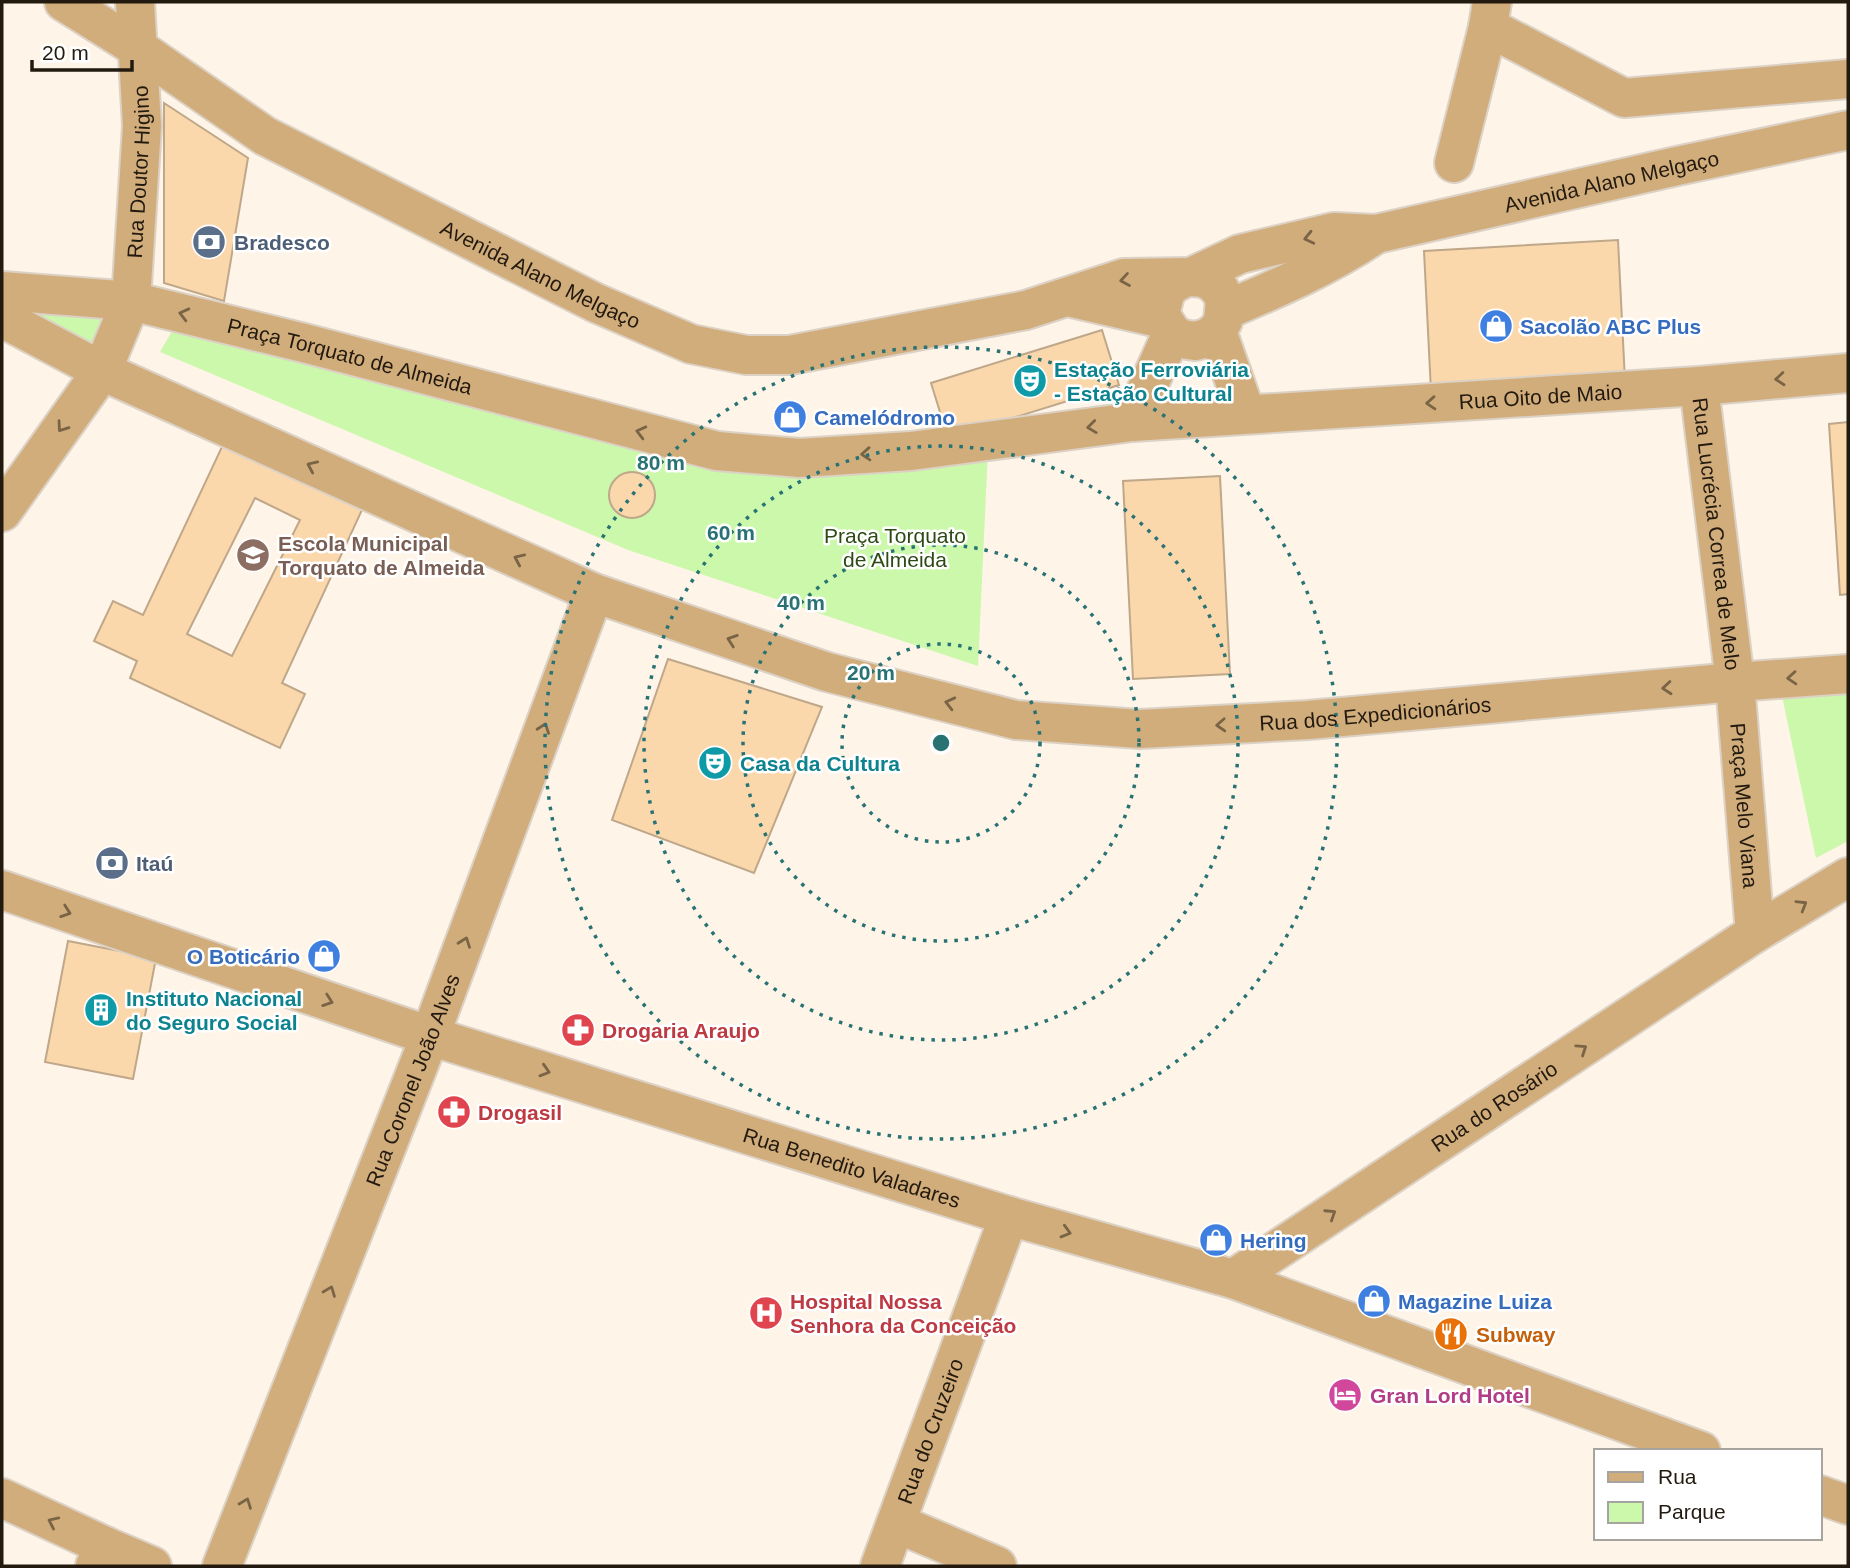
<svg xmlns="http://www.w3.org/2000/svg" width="1850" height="1568" viewBox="0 0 1850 1568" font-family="Arial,sans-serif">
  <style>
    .green { fill: #cbf8ab }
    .building { fill: #fad8ac; stroke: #bfa78a; stroke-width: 2; fill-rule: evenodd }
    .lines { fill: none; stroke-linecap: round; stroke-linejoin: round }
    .minor-casing { stroke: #dcd1c5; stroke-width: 42 }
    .minor { stroke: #d2ad7c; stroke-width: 38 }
    .oneway { stroke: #7a6446 }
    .ring { fill: none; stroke: #287274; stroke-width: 3.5; stroke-dasharray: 3.5 7 }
    .labels { text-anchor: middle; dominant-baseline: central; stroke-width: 5; stroke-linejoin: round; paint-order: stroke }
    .street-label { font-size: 21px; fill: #231a0f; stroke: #fff }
    .service-label { font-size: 21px; font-weight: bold; fill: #4e5e75; stroke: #fff; text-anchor: start }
    .shop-label { font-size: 21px; font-weight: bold; fill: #366cbe; stroke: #fff; text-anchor: start }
    .culture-label { font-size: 21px; font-weight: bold; fill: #0d838f; stroke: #fff; text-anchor: start }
    .park-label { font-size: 21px; fill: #2d4914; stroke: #fff }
    .education-label { font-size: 21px; font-weight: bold; fill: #785e54; stroke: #fff; text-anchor: start }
    .health-label { font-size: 21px; font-weight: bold; fill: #be3a42; stroke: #fff; text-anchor: start }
    .food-label { font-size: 21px; font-weight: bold; fill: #c56008; stroke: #fff; text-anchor: start }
    .hotel-label { font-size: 21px; font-weight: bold; fill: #b23c85; stroke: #fff; text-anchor: start }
    .centre { fill: #287274; stroke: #fff; stroke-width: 3.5 }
    .ring-label { font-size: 21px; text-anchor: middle; font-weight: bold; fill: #287274; stroke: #fff; stroke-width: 5; stroke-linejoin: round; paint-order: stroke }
  </style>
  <rect width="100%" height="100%" fill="#fff4e8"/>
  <path class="green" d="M22 309 116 318 103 352Z
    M179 319 669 452 988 450 978 666 628 550 160 352Z
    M1848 692V841L1816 858 1782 696Z"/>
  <path class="building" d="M164 103 248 158 224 301 164 283Z
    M1618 240 1625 381 1431 391 1424 251Z
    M1102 330 1119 385 948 438 931 383Z
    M1848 422V594L1840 595 1829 424Z
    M228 434 367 499 282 683 305 694 280 748 130 678 137 661 94 641 113 601 143 615ZM255 498 300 520 232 656 187 634Z
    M609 495a23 23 0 1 1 46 0a23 23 0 1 1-46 0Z
    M1220 476 1230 674 1133 679 1123 481Z
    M668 659 822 707 754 873 612 820Z
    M68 941 156 958 133 1079 45 1062Z"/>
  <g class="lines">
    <g class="minor-casing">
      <g id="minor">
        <path id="s1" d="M64 2 139 49 265 136 596 303 691 344 746 355H790L1026 310 1124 278 1191 277 1204 278 1213 283 1220 290 1225 300 1223 321 1217 331 1207 338 1195 341 1182 339 1172 333 1163 319 1161 310 1166 291 1173 284 1184 278"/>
        <path d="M1492 2 1488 27 1624 98 1848 79"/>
        <path d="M1454 163 1488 27"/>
        <path id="s2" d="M1191 277 1240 254 1334 232 1376 234 1677 166 1848 130"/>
        <path id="s3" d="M2 291 131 301 304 343 717 451 800 458 911 451 1132 422 1699 386 1848 373"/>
        <path d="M1068 297 1163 319"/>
        <path d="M1226 310C1278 288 1329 266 1376 234"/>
        <path id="s4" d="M2 318 102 371 594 593 827 672 1016 720 1140 729 1308 720 1735 682 1848 674"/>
        <path d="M1217 331 1246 414"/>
        <path id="s5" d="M1699 386 1735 682 1755 933"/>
        <path d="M1132 422 1172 333"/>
        <path id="s6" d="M2 512 102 371 131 301 142 126 135 2"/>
        <path id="s7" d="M2 890 430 1036 1009 1216 1233 1279 1701 1451"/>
        <path id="s8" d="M1233 1279 1755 933 1848 877"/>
        <path d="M1820 1495 1848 1505"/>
        <path d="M2 1498 105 1546"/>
        <path d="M896 1523 997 1566"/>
        <path d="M95 1566 105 1546 152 1566"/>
        <path id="s9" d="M222 1566 430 1036 594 593"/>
        <path id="s10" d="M880 1566 1009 1216"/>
      </g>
    </g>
    <use href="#minor" class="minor"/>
  </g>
  <defs><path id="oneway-chevron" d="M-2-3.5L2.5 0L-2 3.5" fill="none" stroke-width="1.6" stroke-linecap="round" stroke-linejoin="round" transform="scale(1.75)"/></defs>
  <g class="oneway">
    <use href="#oneway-chevron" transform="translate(1309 238) rotate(167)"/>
    <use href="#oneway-chevron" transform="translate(1125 280) rotate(171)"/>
    <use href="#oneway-chevron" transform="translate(184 314) rotate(-166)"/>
    <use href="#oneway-chevron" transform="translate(1780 379) rotate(175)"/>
    <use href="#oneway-chevron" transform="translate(1431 403) rotate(176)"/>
    <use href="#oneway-chevron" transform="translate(62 427) rotate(125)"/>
    <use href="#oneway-chevron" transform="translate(1092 427) rotate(173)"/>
    <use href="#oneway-chevron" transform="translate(641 432) rotate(-166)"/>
    <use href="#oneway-chevron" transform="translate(866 454) rotate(176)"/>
    <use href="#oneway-chevron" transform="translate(312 466) rotate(-156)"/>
    <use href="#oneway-chevron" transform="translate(519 559) rotate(-156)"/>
    <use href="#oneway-chevron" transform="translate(732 640) rotate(-161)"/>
    <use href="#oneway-chevron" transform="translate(1792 678) rotate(176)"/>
    <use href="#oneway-chevron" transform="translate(1667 688) rotate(175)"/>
    <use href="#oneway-chevron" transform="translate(950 703) rotate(-166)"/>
    <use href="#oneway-chevron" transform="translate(1221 725) rotate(177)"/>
    <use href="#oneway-chevron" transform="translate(544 728) rotate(-70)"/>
    <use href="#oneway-chevron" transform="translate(1802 905) rotate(-31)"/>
    <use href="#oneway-chevron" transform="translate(66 912) rotate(19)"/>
    <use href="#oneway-chevron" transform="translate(465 942) rotate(-70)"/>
    <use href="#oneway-chevron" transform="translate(328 1001) rotate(19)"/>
    <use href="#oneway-chevron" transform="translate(1582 1049) rotate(-34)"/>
    <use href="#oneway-chevron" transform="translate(545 1071) rotate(17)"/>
    <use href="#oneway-chevron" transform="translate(1331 1214) rotate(-33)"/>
    <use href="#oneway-chevron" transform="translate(1066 1232) rotate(16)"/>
    <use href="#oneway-chevron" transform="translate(330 1291) rotate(-69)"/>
    <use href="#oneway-chevron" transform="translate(246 1503) rotate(-69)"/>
    <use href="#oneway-chevron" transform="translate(53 1522) rotate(-155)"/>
  </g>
  <g class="ring">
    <circle cx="941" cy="743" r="99"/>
    <circle cx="941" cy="743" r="198"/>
    <circle cx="941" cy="743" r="297"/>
    <circle cx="941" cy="743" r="396"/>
  </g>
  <defs>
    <g id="bank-disc" transform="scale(1.75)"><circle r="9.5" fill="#5c6f8a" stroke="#fff"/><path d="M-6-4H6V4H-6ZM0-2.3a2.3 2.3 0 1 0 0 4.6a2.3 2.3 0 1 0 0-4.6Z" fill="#fff"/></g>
    <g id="shop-disc" transform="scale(1.75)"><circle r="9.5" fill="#3f7fe0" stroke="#fff"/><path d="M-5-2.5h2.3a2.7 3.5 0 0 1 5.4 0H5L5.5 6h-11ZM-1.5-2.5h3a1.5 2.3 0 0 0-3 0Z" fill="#fff"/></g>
    <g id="theatre-disc" transform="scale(1.75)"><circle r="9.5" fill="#0f9aa8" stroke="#fff"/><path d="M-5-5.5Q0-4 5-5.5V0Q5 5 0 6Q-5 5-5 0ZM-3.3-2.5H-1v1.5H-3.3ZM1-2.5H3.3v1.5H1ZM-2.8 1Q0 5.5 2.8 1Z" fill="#fff"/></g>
    <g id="school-disc" transform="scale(1.75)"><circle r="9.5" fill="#8d6e63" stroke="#fff"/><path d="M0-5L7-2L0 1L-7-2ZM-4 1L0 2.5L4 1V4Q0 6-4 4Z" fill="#fff"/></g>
    <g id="building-disc" transform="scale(1.75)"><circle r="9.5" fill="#0f9aa8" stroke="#fff"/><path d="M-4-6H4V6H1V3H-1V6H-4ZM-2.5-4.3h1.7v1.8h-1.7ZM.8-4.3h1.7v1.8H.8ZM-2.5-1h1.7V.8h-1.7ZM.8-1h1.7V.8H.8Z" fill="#fff"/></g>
    <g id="pharmacy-disc" transform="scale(1.75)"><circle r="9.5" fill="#e0444e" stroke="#fff"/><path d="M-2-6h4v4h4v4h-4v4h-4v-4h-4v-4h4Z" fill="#fff"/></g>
    <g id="hospital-disc" transform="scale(1.75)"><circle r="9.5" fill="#e0444e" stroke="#fff"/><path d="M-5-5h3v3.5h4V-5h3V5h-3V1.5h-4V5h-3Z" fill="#fff"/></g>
    <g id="restaurant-disc" transform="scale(1.75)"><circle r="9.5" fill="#e8710a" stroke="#fff"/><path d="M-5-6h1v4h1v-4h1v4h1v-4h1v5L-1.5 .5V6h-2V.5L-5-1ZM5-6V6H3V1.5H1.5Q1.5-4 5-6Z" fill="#fff"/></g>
    <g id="hotel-disc" transform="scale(1.75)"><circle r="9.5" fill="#d1479c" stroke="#fff"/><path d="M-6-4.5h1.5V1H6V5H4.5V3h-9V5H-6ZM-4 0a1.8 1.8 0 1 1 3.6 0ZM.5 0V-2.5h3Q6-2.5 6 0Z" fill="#fff"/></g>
  </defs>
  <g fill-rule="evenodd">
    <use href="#bank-disc" x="209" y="242"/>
    <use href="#shop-disc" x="1496" y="326"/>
    <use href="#theatre-disc" x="1030" y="381"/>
    <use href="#shop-disc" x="790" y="417"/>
    <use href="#school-disc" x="253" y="555"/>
    <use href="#theatre-disc" x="715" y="763"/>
    <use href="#bank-disc" x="112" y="863"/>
    <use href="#shop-disc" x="324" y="956"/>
    <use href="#building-disc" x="101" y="1010"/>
    <use href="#pharmacy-disc" x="578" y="1030"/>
    <use href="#pharmacy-disc" x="454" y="1112"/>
    <use href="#shop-disc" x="1216" y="1240"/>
    <use href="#shop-disc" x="1374" y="1301"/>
    <use href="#hospital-disc" x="766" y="1313"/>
    <use href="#restaurant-disc" x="1451" y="1334"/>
    <use href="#hotel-disc" x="1345" y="1395"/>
  </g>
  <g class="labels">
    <g class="street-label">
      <text stroke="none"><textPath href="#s6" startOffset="378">Rua Doutor Higino</textPath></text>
      <text stroke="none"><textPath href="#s2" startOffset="434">Avenida Alano Melgaço</textPath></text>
      <text stroke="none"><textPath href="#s1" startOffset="550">Avenida Alano Melgaço</textPath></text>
      <text stroke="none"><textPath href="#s3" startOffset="355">Praça Torquato de Almeida</textPath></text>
      <text stroke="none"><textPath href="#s3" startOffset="1561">Rua Oito de Maio</textPath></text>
      <text stroke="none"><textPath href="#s5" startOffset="149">Rua Lucrécia Correa de Melo</textPath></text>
      <text stroke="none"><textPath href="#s4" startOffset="1454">Rua dos Expedicionários</textPath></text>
      <text stroke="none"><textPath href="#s5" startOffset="422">Praça Melo Viana</textPath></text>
      <text stroke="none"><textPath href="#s9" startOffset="522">Rua Coronel João Alves</textPath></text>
      <text stroke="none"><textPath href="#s8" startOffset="313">Rua do Rosário</textPath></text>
      <text stroke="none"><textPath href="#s7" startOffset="894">Rua Benedito Valadares</textPath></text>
      <text stroke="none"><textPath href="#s10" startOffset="144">Rua do Cruzeiro</textPath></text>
    </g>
    <g class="service-label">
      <text x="234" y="242">Bradesco</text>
      <text x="136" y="863">Itaú</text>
    </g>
    <g class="shop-label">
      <text x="1520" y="326">Sacolão ABC Plus</text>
      <text x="814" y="417">Camelódromo</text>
      <text x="300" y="956" text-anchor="end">O Boticário</text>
      <text x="1240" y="1240">Hering</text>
      <text x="1398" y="1301">Magazine Luiza</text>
    </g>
    <g class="culture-label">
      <text x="1054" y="369">Estação Ferroviária<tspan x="1054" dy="24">- Estação Cultural</tspan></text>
      <text x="740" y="763">Casa da Cultura</text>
      <text x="126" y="998">Instituto Nacional<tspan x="126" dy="24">do Seguro Social</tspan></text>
    </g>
    <g class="park-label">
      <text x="895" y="535">Praça Torquato<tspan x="895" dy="24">de Almeida</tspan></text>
    </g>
    <g class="education-label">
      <text x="278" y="543">Escola Municipal<tspan x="278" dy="24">Torquato de Almeida</tspan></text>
    </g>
    <g class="health-label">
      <text x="602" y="1030">Drogaria Araujo</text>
      <text x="478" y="1112">Drogasil</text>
      <text x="790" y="1301">Hospital Nossa<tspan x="790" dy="24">Senhora da Conceição</tspan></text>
    </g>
    <g class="food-label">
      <text x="1476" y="1334">Subway</text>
    </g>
    <g class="hotel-label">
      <text x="1370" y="1395">Gran Lord Hotel</text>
    </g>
  </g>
  <circle cx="941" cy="743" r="10" class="centre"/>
  <g class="ring-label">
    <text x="661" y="470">80 m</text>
    <text x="731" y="540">60 m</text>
    <text x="801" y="610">40 m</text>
    <text x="871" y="680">20 m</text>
  </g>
  <rect width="1850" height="1568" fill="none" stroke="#231a0f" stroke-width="7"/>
  <rect x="1594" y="1449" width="228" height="91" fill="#ffffff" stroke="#a7a39f" stroke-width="2"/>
  <rect x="1608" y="1472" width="35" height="10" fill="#d2ad7c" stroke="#a7a39f" stroke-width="2"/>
  <text x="1658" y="1484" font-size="21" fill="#231a0f">Rua</text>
  <rect x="1608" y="1502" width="35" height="21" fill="#cbf8ab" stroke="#a7a39f" stroke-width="2"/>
  <text x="1658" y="1519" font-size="21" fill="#231a0f">Parque</text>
  <path d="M32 60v10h100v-10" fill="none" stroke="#231a0f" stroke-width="3.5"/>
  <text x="42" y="60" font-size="21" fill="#231a0f" stroke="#ffffff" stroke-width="5" paint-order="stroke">20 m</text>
</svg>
